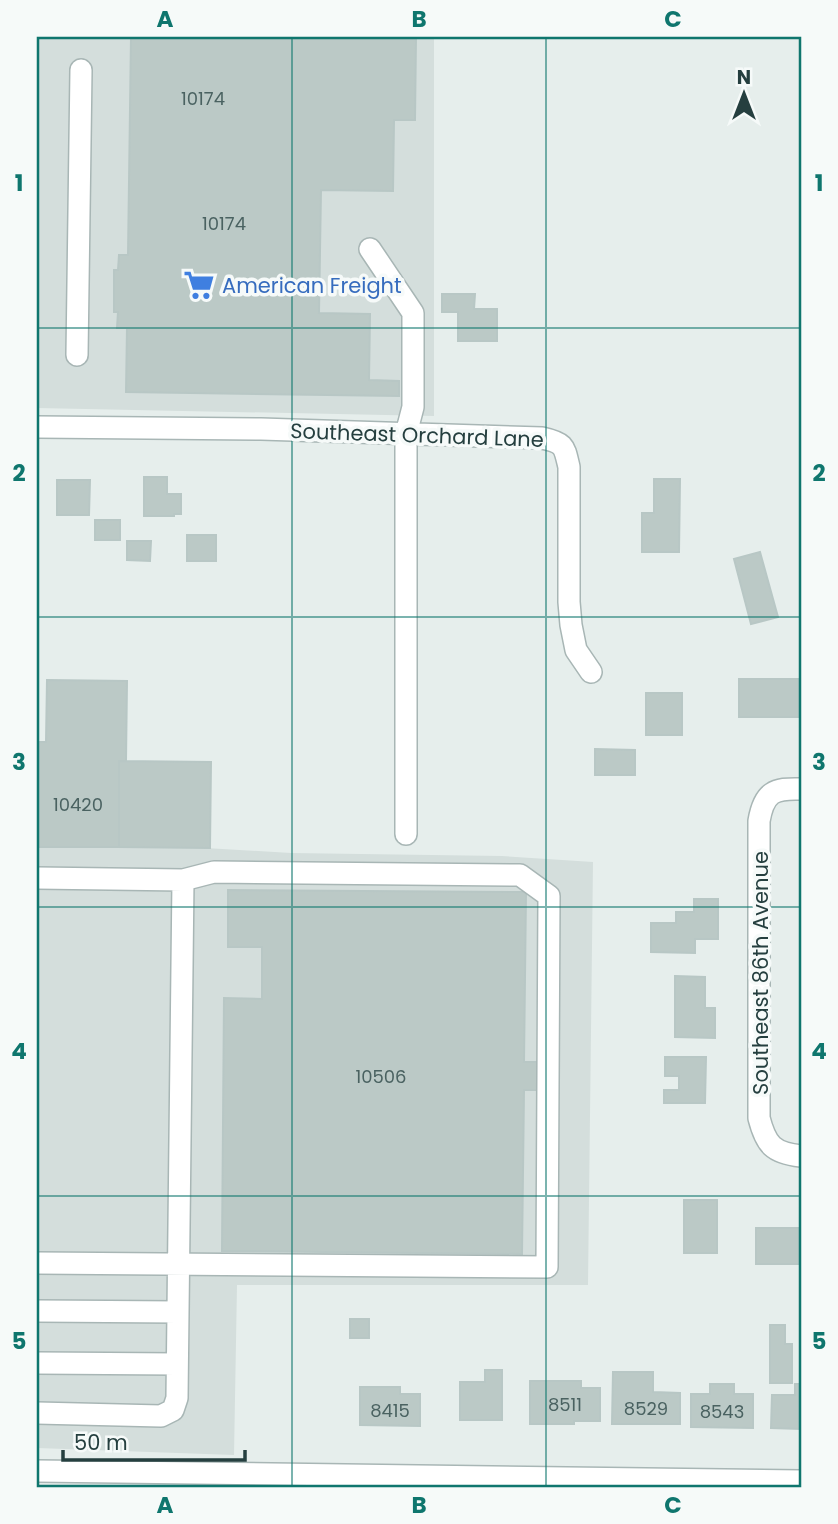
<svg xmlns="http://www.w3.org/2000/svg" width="838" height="1524" viewBox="0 0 838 1524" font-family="Poppins,sans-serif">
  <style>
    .built { fill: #d4dedc }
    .building { fill: #bbc9c6; stroke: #b8c7c5; stroke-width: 2 }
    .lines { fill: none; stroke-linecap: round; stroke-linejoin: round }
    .minor-casing { stroke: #a8b6b5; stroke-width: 24 }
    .minor { stroke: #fff; stroke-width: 21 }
    .grid { fill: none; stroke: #0f766e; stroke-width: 2; stroke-opacity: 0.55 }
    .labels { text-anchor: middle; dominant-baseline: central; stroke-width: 7; stroke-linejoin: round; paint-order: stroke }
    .number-label { font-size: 18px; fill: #4a6261 }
    .shop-label { font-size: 21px; fill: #366cbe; stroke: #f6faf9; text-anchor: start }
    .street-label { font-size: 21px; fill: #253f3f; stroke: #f6faf9 }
    .neatline { fill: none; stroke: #0f766e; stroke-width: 2.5 }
    .grid-label { font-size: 23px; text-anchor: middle; font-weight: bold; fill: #0f766e }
  </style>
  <rect width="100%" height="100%" fill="#e6eeec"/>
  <path class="built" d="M37 37H434V416L37 408Z
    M37 838 291 853 502 856 593 862 588 1285H237L234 1455 37 1448Z"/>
  <path class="building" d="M131 37H416L415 120H394L393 191 321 190 319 313 370 314 369 380 399 381V396L126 392 127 328H117L118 312H114V270H118L119 255H128Z
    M442 294H475L474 309H497V341H458V312H442Z
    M144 477H167V494H181V514H174V516H144Z
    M654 479H680L679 552H642V513H654Z
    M57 480H90L89 515H57Z
    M95 520H120V540H95Z
    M187 535H216V561H187Z
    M127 541H151L150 561 127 560Z
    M760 552 778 617 751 624 734 559Z
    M739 679H801V717H739Z
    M47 680 127 681 126 761H119V847H37V742H46Z
    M646 693H682V735H646Z
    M595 749 635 750V775H595Z
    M119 761 211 762 210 848 119 847Z
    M228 890 526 892 524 1062H539V1090H524L522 1254 222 1251 224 998 262 999V947H228Z
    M694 899H718V939H695V953L651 952V923H676V912H694Z
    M675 976 705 977V1008H715V1038L675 1037Z
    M665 1057H706L705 1103H664V1090H679V1076H665Z
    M684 1200H717V1253H684Z
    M756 1228H801V1264H756Z
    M350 1319H369V1338H350Z
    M770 1325H785V1344H792V1383H770Z
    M485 1370H502V1420H460V1382H485Z
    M613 1372H653V1392L680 1393V1424H612Z
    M530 1381H581V1388H600V1421H574V1424H530Z
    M710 1384H734V1394H753V1428L691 1427V1394H710Z
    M795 1384H801V1429L771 1428 772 1395H795Z
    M360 1387H400V1394H420V1426L360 1425Z"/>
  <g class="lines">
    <g class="minor-casing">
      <path id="minor" d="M370 249 413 313V407L406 434V834
        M77 355 81 70
        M37 427 261 429 542 438C565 443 564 446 569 467V602L571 625 576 650 591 672
        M801 789C774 788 764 792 759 821V1118C766 1145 773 1153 801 1156
        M37 878 183 880 177 1398 173 1410 161 1416 37 1413
        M37 1263 547 1267 549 896 520 875 214 872 183 880
        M37 1311 178 1312
        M37 1363 177 1364
        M37 1471 801 1481"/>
    </g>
    <use href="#minor" class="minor"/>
  </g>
  <path class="grid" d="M292 37V1487M546 37V1487M37 328H801M37 617H801M37 907H801M37 1196H801"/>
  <defs>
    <g id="supermarket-bare" transform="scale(2.415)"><path d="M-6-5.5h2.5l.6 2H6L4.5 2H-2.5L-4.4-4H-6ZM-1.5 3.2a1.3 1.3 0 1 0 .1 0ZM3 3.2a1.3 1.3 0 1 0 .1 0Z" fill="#3f7fe0" stroke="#f6faf9" stroke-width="2.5" paint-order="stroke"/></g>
  </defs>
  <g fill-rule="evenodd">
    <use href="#supermarket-bare" x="199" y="285"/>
  </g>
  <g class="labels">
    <g class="number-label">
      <text x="203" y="98">10174</text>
      <text x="224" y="223">10174</text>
      <text x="78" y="804">10420</text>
      <text x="381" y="1076">10506</text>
      <text x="565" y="1404">8511</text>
      <text x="646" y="1408">8529</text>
      <text x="390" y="1410">8415</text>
      <text x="722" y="1411">8543</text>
    </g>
    <g class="shop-label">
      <text x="222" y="285">American Freight</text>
    </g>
    <g class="street-label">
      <text transform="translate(417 435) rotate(2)">Southeast Orchard Lane</text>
      <text transform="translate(760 973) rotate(-90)">Southeast 86th Avenue</text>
    </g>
  </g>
  <rect width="838" height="1524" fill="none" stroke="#f6faf9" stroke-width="77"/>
  <g transform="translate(744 94)" stroke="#f6faf9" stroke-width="5" paint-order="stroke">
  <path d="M0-5L12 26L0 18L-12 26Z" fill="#253f3f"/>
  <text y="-10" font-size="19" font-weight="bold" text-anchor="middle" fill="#253f3f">N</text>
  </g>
  <path d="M63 1450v10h182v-10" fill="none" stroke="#253f3f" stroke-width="3.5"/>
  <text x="74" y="1450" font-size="21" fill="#253f3f" stroke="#f6faf9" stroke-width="5" paint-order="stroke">50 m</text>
  <rect x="38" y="38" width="762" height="1448" class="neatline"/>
  <g class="grid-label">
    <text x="165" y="27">A</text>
    <text x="419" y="27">B</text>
    <text x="673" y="27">C</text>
    <text x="19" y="191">1</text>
    <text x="819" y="191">1</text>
    <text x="19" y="481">2</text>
    <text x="819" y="481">2</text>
    <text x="19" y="770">3</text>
    <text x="819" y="770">3</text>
    <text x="19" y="1059">4</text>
    <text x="819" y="1059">4</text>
    <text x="19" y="1349">5</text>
    <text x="819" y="1349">5</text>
    <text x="165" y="1513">A</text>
    <text x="419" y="1513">B</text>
    <text x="673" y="1513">C</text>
  </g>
</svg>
